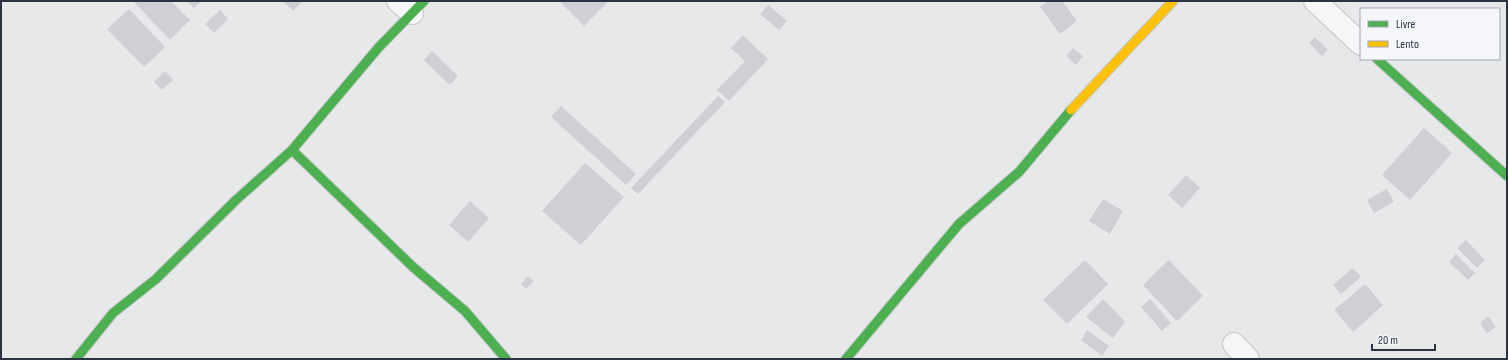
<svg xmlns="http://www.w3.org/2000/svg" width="1508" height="360" viewBox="0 0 1508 360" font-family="'Sofia Sans Condensed',sans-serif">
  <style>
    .building { fill: #ced0d3 }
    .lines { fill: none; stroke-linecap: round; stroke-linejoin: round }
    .street-casing { stroke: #c4c6c8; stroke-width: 24 }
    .fast-casing { stroke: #c4c6c8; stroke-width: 11 }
    .slow-casing { stroke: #c4c6c8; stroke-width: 11 }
    .street { stroke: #f5f6f7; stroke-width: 22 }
    .fast { stroke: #4caf50; stroke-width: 9 }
    .slow { stroke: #ffc107; stroke-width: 9 }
  </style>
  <rect width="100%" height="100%" fill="#e6e8ea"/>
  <path class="building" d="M133 1H171L190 20 170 40Z
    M187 1H201L194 8Z
    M283 1H303L293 11Z
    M559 1H609L584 26Z
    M1048 1H1062L1077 21 1060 34 1040 7Z
    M768 5 787 21 779 30 760 14Z
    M129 9 165 47 144 67 107 29Z
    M220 10 228 19 214 33 205 24Z
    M743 35 768 59 729 101 717 90 745 61 731 48Z
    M1315 37 1328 50 1322 56 1309 43Z
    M1073 48 1083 56 1076 65 1066 56Z
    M432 51 458 76 450 85 424 60Z
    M165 71 173 80 162 90 154 82Z
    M718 96 725 102 638 194 631 188Z
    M561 106 636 174 626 185 551 117Z
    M1424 128 1452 153 1410 200 1382 175Z
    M585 163 624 197 581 245 542 211Z
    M1186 175 1200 188 1182 208 1168 195Z
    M1387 189 1394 202 1374 213 1367 200Z
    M1103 199 1123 211 1110 234 1089 221Z
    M470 201 489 218 468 242 449 225Z
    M1466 240 1485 260 1477 268 1457 248Z
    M1456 254 1475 273 1468 280 1449 262Z
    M1085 260 1108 284 1067 324 1043 300Z
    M1169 260 1203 296 1177 321 1143 285Z
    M1353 268 1361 277 1341 294 1333 285Z
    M528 276 534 281 526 289 521 284Z
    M1365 284 1383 305 1353 332 1334 310Z
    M1103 299 1125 322 1113 338 1086 317Z
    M1150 299 1171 323 1162 331 1141 307Z
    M1488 316 1496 327 1487 333 1480 323Z
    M1087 330 1109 346 1102 356 1081 340Z"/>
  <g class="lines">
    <g class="street-casing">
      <path id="street" d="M398 1 412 13
        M1315 1 1361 44
        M1234 344 1248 359"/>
    </g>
    <g class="fast-casing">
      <path id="fast" d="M1377 59 1507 176
        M292 150 413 267 465 311 506 359
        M76 359 113 313 156 279 236 200 292 150 379 47 424 1
        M846 359 959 224 1019 172 1071 110"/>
    </g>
    <g class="slow-casing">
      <path id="slow" d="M1071 110 1173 1"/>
    </g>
    <use href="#street" class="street"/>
    <use href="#fast" class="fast"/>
    <use href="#slow" class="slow"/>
  </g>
  <rect width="1508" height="360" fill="none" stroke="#2b3445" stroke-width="4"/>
  <rect x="1360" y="8" width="140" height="52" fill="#f4f6f9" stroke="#a4a8b1"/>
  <rect x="1368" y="21" width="20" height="6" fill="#4caf50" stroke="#a4a8b1"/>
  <text x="1396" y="28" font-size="12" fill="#2b3445">Livre</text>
  <rect x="1368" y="41" width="20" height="6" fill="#ffc107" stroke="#a4a8b1"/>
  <text x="1396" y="48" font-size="12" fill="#2b3445">Lento</text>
  <path d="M1372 344v6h63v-6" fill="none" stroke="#2b3445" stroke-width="2"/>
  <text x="1378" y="344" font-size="12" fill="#2b3445" stroke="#f4f6f9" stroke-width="3" paint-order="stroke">20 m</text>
</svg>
